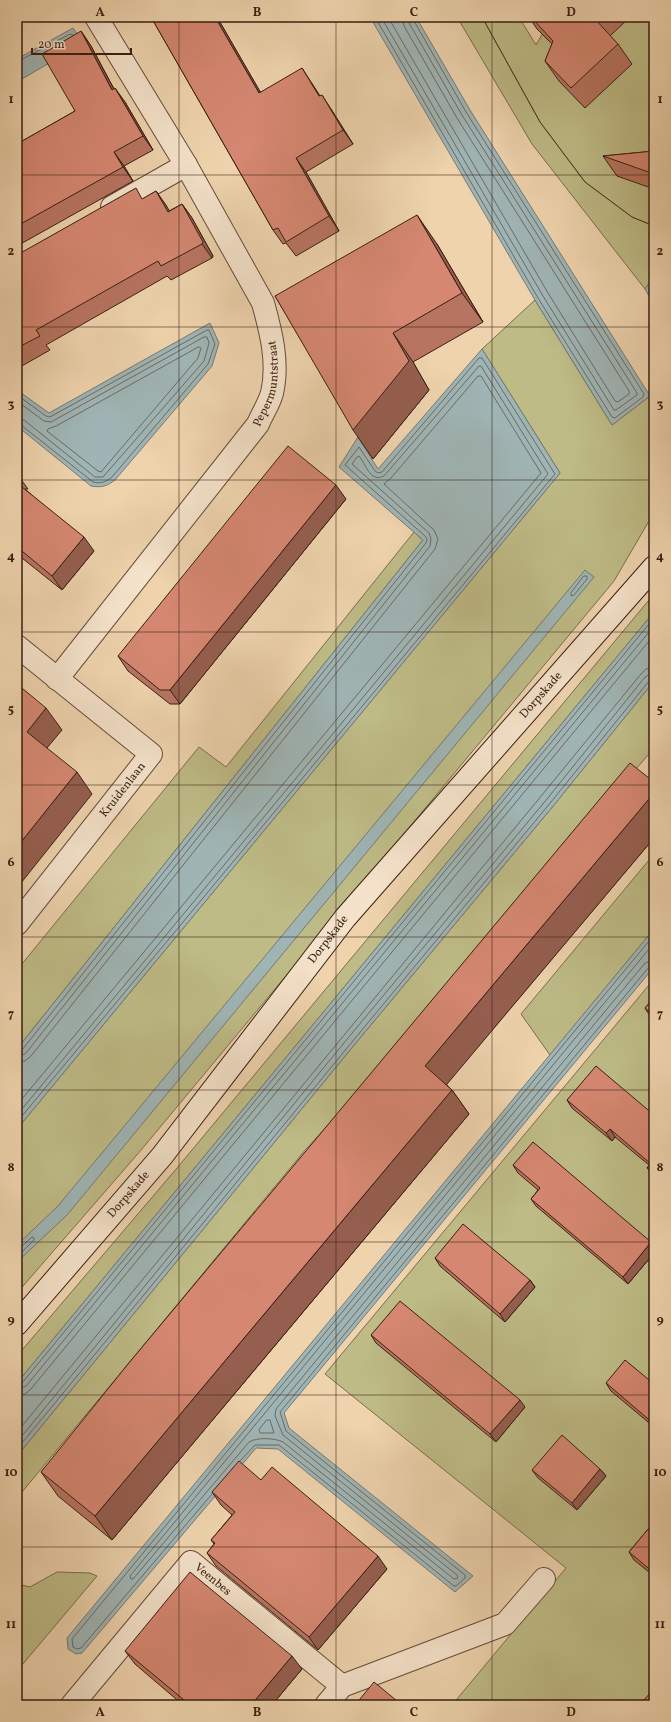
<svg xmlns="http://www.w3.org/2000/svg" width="671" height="1722" viewBox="0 0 671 1722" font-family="Vollkorn,serif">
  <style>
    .green { fill: #bebb86; stroke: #7c6c4c }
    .water { fill: #9fb5b5; stroke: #767974 }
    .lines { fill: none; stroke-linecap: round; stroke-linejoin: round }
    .shore { stroke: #6c6a64; stroke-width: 1 }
    .minor-casing { stroke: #664b39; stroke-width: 24 }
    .secondary-casing { stroke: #391e12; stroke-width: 24 }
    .minor { stroke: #f4e2ca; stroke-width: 22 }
    .secondary { stroke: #f4e2ca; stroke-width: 22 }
    .tram { stroke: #391e12; stroke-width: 1 }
    .wall { fill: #b77461; stroke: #391e12 }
    .shaded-wall { fill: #955e4f; stroke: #391e12 }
    .building { fill: #d58771; stroke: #391e12 }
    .grid { fill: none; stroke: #391e12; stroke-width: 1; stroke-opacity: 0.55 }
    .labels { text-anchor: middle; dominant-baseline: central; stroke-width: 3; stroke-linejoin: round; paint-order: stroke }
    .street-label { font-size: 12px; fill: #391e12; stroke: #f4e2ca }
    .neatline { fill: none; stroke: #391e12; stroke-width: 1.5 }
    .grid-label { font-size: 13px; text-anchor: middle; font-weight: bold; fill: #391e12 }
  </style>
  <rect width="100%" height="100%" fill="#eed3ad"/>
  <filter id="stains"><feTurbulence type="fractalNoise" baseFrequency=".005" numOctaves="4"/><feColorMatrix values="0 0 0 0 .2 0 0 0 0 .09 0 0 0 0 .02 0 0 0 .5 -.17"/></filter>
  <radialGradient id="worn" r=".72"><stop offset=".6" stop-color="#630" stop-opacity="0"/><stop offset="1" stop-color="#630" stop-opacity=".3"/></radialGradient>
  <path class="green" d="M457 17H519L536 45 552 17H654V276L645 289 532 144Z
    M535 300 612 425 650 396 654 397V515L649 521 614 581 142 1149 17 1293V1129L560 473 482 349Z
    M414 532 423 540 17 1049V970L199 747 226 767Z
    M654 594V612L17 1383V1356L177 1168Z
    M654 681V748L379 1070 306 1149 17 1498V1456L355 1044 554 805Z
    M654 854V929L550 1055 521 1014Z
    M654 979V1705H452L566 1568 325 1374Z
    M57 1572 90 1573 97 1576 17 1671V1584L30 1587Z"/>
  <path class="water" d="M370 17H416L470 110 650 396 612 425 535 300Z
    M73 28 83 43 17 82V59Z
    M654 276V305L645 289Z
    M210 323 219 343 212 366 115 480C107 486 102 488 91 486L17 426V390L49 413Z
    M482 349 560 473 17 1129V1049L423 540 339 467 358 437 378 469Z
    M585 570 594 577 67 1215 17 1262V1245L58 1206Z
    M654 612V681L554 805 355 1044 17 1456V1383Z
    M654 929V967L284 1413 289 1428 473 1576 455 1592 278 1449 256 1448 82 1653 76 1654 68 1649 67 1638Z"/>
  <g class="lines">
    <path class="shore" d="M375 17 538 298 612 417 615 418 643 397 644 394 466 112 414 21 413 17
      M381 17 543 296 614 410H616L637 395V393L462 115 409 23 408 17
      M388 17 548 293 615 401 618 402 629 394V391L457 118 404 26 402 17
      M17 62 70 34 73 35
      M199 347 201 348 198 358 101 472 98 471 47 431 48 429 56 426Z
      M17 395 46 416 50 417 207 330H209L215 344 208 364 112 477C106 482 101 484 93 482L21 425 17 424
      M17 401 44 421 51 422 204 337H207L209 343 204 361 103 477H95L24 420 17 419
      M584 576H587V579L574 595 571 596V593Z
      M654 943 130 1576 131 1579H133L249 1442C257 1437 275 1438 283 1442L454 1579 458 1578 457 1575 283 1435 275 1416 276 1409 645 963 654 960
      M17 1051 22 1050 426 543 427 539 425 536 345 465 359 447 375 471 378 473 382 472 479 358H482L555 474 17 1122
      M17 1056H21L26 1053 430 546 431 539 429 533 352 464 357 457 359 456C366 464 370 483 384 476L479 366H481L548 474 17 1115
      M17 1062 25 1061 31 1056 435 549 438 539 434 530 384 484 391 478 478 376H481L541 473 17 1105
      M17 1248 21 1247 32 1237 34 1238V1240L17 1257
      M17 1385 22 1383 654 618
      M17 1390 26 1386 654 626
      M17 1396 25 1394 30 1390 654 635
      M267 1420H270L274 1433H260L259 1430Z
      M17 1432 542 795 641 674 646 669 654 668
      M17 1442 348 1038 547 799 645 677 650 674H654
      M17 1449 352 1042 551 802 649 681 654 679
      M240 1461 255 1445H279L454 1586H456L465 1578V1575L286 1431 280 1412 649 967 654 965
      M212 1494 81 1648 77 1649 73 1647 72 1639 654 935"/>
    <g class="minor-casing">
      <g id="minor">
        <path d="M112 207 186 165"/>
        <path d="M17 646 151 754 17 924"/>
        <path id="s1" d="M57 679 258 424C262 414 269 404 272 393 279 363 271 332 263 303L186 165 96 17"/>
        <path id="s2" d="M72 1705 191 1562 342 1686"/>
        <path d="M326 1705 342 1686 505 1624 544 1579"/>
      </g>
    </g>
    <g class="secondary-casing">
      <g id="secondary">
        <path id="s3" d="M17 1324 162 1156 345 918 654 567"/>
      </g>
    </g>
    <use href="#minor" class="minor"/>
    <use href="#secondary" class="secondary"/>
    <path class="tram" d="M482 17 540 122 585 182 632 217 654 226"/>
  </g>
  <path class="wall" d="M151 17H217L260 92 311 82 320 96 331 109 353 144 306 172 339 231 296 256 286 243 283 244 273 230Z
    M529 17H630L610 36 618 44 632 64 585 108 559 81 545 61 552 44 537 29Z
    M81 31 91 46 114 89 125 102 153 150 124 166 133 181 17 246V144L75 111Z
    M654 151V189L617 176 603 156Z
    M156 191 169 211 182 204 192 218 213 256 212 258 171 280 167 276 46 345 50 350 20 367 18 363 17 364V255L143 199Z
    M437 244 483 322 413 362 429 390 373 459 275 296Z
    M17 474 28 489H25L94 551 62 590 17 554Z
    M346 499 180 704H170L128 671 118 656Z
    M654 782V838L446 1084 452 1090 469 1114 112 1540 58 1496 41 1472Z
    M654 998V1019L650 1016 645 1008Z
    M567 1100 654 1115V1176L647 1168 649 1165 615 1137 612 1141 572 1108Z
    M513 1165 651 1242 654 1246V1253L628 1284 536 1206 531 1199 538 1190 518 1173Z
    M435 1258 530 1280 535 1287 505 1322 440 1266Z
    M371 1335 525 1407 496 1442 376 1343Z
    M606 1383 654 1384V1427L611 1391Z
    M600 1469 606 1476 577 1510 538 1478 532 1470Z
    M261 1480 387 1569 318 1650 216 1566 207 1553 214 1544 211 1540 232 1515 221 1505 212 1492Z
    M654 1522V1576L634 1560 629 1552Z
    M125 1651 302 1669 272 1705H183L135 1664Z"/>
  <path class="shaded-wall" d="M215 17H217L269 107 259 93Z
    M81 31 91 46 122 104 112 90Z
    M302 68 329 110 319 96Z
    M115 88 125 102 153 150 143 136Z
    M322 95 331 109 353 144 343 130Z
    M114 152 124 166 133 181 123 167Z
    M296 158 306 172 339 231 329 216Z
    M156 191 166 205 178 226 168 212Z
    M182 204 192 218 213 256 212 258 202 244Z
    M417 215 437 244 483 322 462 293Z
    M393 333 413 362 429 390 373 459 353 430Z
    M336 485 346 499 180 704 170 690Z
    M84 537 94 551 62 590 52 576Z
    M46 708 62 730 42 754 27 732Z
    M77 772 92 794 17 888V847Z
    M654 793V838L442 1090 425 1066Z
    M452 1090 469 1114 112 1540 95 1516Z
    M610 1129 615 1137 612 1141 606 1133Z
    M651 1242 654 1246V1253L628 1284 623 1277Z
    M530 1280 535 1287 505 1322 500 1314Z
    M520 1400 525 1407 496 1442 490 1434Z
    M600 1469 606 1476 577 1510 572 1503Z
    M378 1556 387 1569 318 1650 309 1637Z
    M292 1656 302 1669 272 1705H251Z"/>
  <path class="building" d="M151 17H215L259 93 302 68 319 96 322 95 343 130 296 158 329 216 286 242 278 228 273 230Z
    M531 17H595L594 18 618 44 571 88 545 61 553 41Z
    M81 31 112 90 115 88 143 136 114 152 123 167 17 226V144L75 111 42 54Z
    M654 151V174L603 156Z
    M136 188 142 199 156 191 168 212 182 204 203 242 202 244 161 266 158 261 36 330 40 336 17 348V255Z
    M417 215 462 293 393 333 409 361 353 430 275 296Z
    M288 446 336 485 170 690H160L118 656Z
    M17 483 84 537 52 576 17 547Z
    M17 684 46 708 27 732 77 772 17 847Z
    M630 763 654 782V793L425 1066 452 1090 95 1516 41 1472 128 1364Z
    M654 998V1016L645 1008Z
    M596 1066 654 1115V1173L647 1168 651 1164 610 1129 606 1133 567 1100Z
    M533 1142 651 1242 623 1277 531 1199 540 1188 513 1165Z
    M463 1224 530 1280 500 1314 435 1258Z
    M400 1301 520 1400 490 1434 371 1335Z
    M625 1360 654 1384V1424L606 1383Z
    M562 1435 600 1469 572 1503 532 1470Z
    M239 1461 261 1480 272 1467 378 1556 309 1637 207 1553 215 1543 211 1540 235 1512 212 1492Z
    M654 1522V1573L629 1552Z
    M190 1572 292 1656 251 1705H190L125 1651Z
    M374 1682 402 1705H355Z
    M654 1689V1705H645L642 1702Z"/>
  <path class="grid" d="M179 17V1705M336 17V1705M492 17V1705M17 175H654M17 327H654M17 480H654M17 632H654M17 785H654M17 937H654M17 1090H654M17 1242H654M17 1395H654M17 1547H654"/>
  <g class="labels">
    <g class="street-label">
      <text stroke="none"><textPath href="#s1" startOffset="367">Pepermuntstraat</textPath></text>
      <text stroke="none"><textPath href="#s3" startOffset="819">Dorpskade</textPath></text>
      <text transform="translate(123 790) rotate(-52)">Kruidenlaan</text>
      <text stroke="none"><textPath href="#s3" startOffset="495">Dorpskade</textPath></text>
      <text stroke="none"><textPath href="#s3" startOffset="171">Dorpskade</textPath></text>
      <text stroke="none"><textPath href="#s2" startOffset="214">Veenbes</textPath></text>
    </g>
  </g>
  <rect width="671" height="1722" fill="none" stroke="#eed3ad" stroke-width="44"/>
  <path d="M32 48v6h99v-6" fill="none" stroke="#391e12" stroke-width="2"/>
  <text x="38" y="48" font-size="12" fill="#391e12" stroke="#f4e2ca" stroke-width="3" paint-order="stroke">20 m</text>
  <rect x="22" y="22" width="627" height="1678" class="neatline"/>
  <g class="grid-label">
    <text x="100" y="16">A</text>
    <text x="257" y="16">B</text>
    <text x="414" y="16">C</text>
    <text x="571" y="16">D</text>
    <text x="11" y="103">1</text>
    <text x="660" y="103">1</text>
    <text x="11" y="255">2</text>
    <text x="660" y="255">2</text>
    <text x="11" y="408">3</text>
    <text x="660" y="408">3</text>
    <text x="11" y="560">4</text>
    <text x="660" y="560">4</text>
    <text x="11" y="713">5</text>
    <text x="660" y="713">5</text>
    <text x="11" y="866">6</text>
    <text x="660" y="866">6</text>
    <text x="11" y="1018">7</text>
    <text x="660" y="1018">7</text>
    <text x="11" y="1171">8</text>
    <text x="660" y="1171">8</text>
    <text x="11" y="1323">9</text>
    <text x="660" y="1323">9</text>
    <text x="11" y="1476">10</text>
    <text x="660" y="1476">10</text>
    <text x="11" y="1628">11</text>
    <text x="660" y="1628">11</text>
    <text x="100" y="1716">A</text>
    <text x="257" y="1716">B</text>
    <text x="414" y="1716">C</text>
    <text x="571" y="1716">D</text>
  </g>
  <rect width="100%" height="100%" filter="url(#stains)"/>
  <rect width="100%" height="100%" fill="url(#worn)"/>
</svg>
